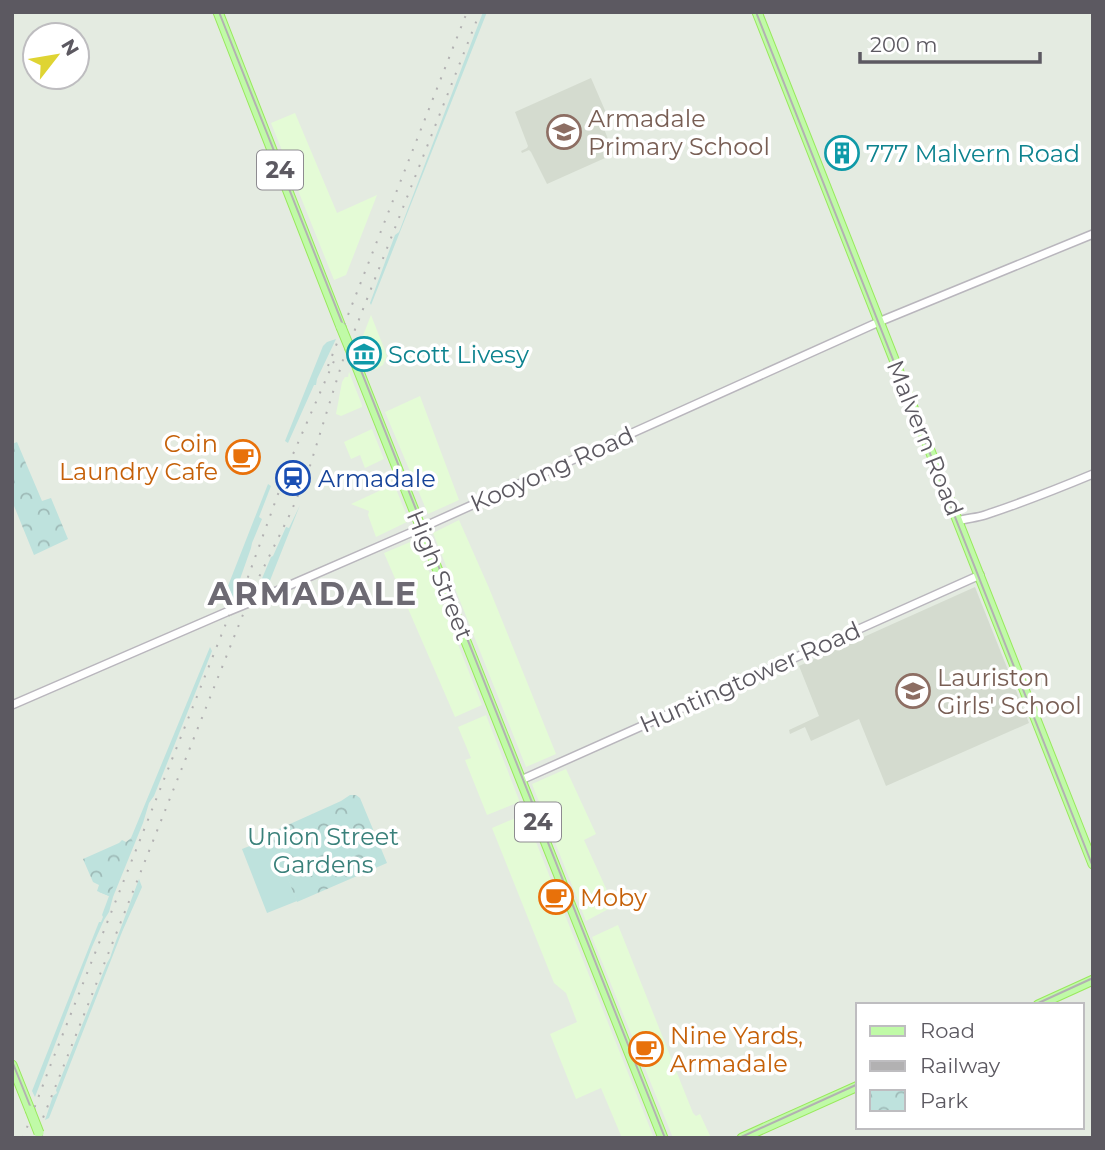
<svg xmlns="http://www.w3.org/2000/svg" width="1105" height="1150" viewBox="0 0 1105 1150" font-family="Montserrat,sans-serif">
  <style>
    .commercial { fill: #e4fbd6 }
    .education { fill: #d4dbcf }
    .green { fill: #bee2dd }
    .park { fill: url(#park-crowns) }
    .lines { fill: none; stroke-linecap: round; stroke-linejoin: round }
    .minor-casing { stroke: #b9b6bd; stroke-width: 10 }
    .major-casing { stroke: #98e95c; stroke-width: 11 }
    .minor { stroke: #fff; stroke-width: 7 }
    .major { stroke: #c0faa7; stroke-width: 9 }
    .tram { stroke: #b2b1b2; stroke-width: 2 }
    .rail { stroke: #b2b1b2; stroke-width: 2; stroke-dasharray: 2 9; stroke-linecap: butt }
    .minor-bridge-casing { stroke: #b9b6bd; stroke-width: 10; stroke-linecap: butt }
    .major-bridge-casing { stroke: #98e95c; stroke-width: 11; stroke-linecap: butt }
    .minor-bridge { stroke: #fff; stroke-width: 7 }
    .major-bridge { stroke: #c0faa7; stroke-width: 9 }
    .labels { text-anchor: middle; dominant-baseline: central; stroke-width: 7; stroke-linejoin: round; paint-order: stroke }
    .shield { fill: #fff; stroke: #8d8b90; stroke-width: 2 }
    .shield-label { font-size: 23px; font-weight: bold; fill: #5c5961 }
    .education-label { font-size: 24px; fill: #785e54; stroke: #fff; text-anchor: start }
    .culture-label { font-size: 24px; fill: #0d838f; stroke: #fff; text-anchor: start }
    .street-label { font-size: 24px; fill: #5c5961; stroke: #fff }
    .food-label { font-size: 24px; fill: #c56008; stroke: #fff; text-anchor: start }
    .transit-label { font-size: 24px; fill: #164399; stroke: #fff; text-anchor: start }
    .park-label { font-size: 24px; fill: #39807a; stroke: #fff }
    .district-label { font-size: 32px; font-weight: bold; letter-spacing: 2px; fill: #6d6a73; stroke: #fff }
  </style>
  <defs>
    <pattern id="park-crowns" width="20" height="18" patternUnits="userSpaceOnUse" patternTransform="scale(1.75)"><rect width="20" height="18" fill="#bee2dd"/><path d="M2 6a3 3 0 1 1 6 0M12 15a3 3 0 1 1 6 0" fill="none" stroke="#9ebab7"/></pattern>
  </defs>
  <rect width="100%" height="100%" fill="#e4ebe1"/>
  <path class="commercial" d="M295 113 337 213 377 195 346 275 334 280 271 123Z
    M371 315 387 356 383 365 376 369 368 367 359 346Z
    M349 372 362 405V407L341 416 336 414 342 382 345 377H348Z
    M420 396 459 500 428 514 385 412Z
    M372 429 384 459 365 468 360 455 351 459 344 442Z
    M394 484 409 521 376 537 368 515 369 511 351 504Z
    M459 520 489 588 556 754 526 767 433 533Z
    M415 540 417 541 482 705 455 717 384 553Z
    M486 715 519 800V802L487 815 465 760 471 758 458 727Z
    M566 769 596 834 584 840 614 906 586 921 532 784Z
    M525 814 555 890 654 1138H622L601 1088 576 1099 550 1034 577 1022 566 993 554 983 492 828Z
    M618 925 693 1113 696 1116 700 1114 711 1138H673L592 937Z"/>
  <path class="education" d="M591 78 607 115 600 119 614 154 547 184 531 152 529 150 522 153 521 151 527 148 528 146 515 112Z
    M975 587 1029 723 886 786 859 719 811 741 805 727 790 734 789 730 819 716 799 666Z"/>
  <path class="green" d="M483 12H487L371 305 370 303 395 235 399 232Z
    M336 339 317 379 316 385H314L288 443 285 441 323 346 327 342Z
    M268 484 271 486 259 517 262 519 252 543 251 548 233 599 228 586Z
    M300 505 269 583 258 588 271 557 273 556 286 527 289 528Z
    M210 647 212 651 154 796 149 803 143 823 113 897 109 912 104 920 92 947 35 1097 32 1091 99 922H101L103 917 102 915 109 896 99 892 123 852 132 844 131 838Z
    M272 837 297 901 267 913 242 849Z
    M139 879 142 887 122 932 49 1118 45 1120 53 1096 57 1093 56 1090 107 963 110 958 113 949Z"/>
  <path class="park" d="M17 442 42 501 51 498 68 539 34 555 12 501V444Z
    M350 795H356L360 798 387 863 297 902 270 833 341 801Z
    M131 838 133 842 109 896 97 891 99 885 93 882 83 859 119 843 122 840 126 842Z"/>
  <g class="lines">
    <g class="minor-casing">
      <path id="minor" d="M958 521C967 518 976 518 985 515 1021 503 1057 489 1093 474
        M251 602 410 533 881 321 1093 234
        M12 705 229 611
        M521 780 980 575"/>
    </g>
    <g class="major-casing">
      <path id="major" d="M218 12 341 327
        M757 12 1093 864
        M350 349 663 1138
        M1038 1005 1093 980
        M12 1065 30 1110
        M742 1138 858 1086"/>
    </g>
    <use href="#minor" class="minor"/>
    <use href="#major" class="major"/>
    <path class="tram" d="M219 12 665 1138
      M756 12 1093 867
      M1034 1005 1093 978
      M12 1061 43 1138
      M739 1138 858 1084"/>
    <path class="rail" d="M328 366 467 12
      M244 588 290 461 334 361
      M23 1138 49 1069 244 578
      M35 1138 242 617 259 577 291 512 309 469 343 360 480 12"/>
    <g class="minor-bridge-casing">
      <path id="minor-bridge" d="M229 611 251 602"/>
    </g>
    <g class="major-bridge-casing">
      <path id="major-bridge" d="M341 327 350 349
        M30 1110 39 1133"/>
    </g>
    <use href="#minor-bridge" class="minor-bridge"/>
    <use href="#major-bridge" class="major-bridge"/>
  </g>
  <defs>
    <g id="school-ring" transform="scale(1.75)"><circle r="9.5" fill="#fff" stroke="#8d6e63" stroke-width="1.5"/><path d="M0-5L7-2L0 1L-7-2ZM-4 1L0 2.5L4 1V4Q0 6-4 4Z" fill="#8d6e63"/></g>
    <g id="building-ring" transform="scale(1.75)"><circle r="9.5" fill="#fff" stroke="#0f9aa8" stroke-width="1.5"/><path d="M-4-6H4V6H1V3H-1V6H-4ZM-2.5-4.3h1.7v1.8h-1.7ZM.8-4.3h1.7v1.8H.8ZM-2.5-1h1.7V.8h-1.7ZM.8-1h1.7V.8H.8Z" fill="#0f9aa8"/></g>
    <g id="museum-ring" transform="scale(1.75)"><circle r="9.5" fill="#fff" stroke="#0f9aa8" stroke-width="1.5"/><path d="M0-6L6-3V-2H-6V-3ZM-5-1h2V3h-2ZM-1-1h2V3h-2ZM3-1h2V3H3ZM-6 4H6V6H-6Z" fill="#0f9aa8"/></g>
    <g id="cafe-ring" transform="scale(1.75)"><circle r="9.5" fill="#fff" stroke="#e8710a" stroke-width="1.5"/><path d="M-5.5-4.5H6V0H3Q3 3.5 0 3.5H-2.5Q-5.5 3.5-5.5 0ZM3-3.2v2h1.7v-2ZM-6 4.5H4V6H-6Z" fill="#e8710a"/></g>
    <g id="station-ring" transform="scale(1.75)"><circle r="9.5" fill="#fff" stroke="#1a4fb4" stroke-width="1.5"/><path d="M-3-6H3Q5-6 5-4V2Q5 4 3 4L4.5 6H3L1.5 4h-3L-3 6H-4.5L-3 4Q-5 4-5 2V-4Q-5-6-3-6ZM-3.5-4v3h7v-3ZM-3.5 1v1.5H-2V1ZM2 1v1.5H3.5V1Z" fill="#1a4fb4"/></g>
  </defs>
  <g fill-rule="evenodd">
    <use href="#school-ring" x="564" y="132"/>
    <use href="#building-ring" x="842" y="153"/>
    <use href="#museum-ring" x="364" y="354"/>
    <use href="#cafe-ring" x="243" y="457"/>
    <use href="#station-ring" x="293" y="478"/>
    <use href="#school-ring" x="913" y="691"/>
    <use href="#cafe-ring" x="556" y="897"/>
    <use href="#cafe-ring" x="646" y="1049"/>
  </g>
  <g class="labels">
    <g class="shield">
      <rect x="257" y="150.5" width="46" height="39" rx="5"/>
      <rect x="515" y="802.5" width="46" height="39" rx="5"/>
    </g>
    <g class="shield-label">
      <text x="280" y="170">24</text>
      <text x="538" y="822">24</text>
    </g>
    <g class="education-label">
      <text x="588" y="118">Armadale<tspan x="588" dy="28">Primary School</tspan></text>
      <text x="937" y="677">Lauriston<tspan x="937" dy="28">Girls' School</tspan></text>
    </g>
    <g class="culture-label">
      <text x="866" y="153">777 Malvern Road</text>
      <text x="388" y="354">Scott Livesy</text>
    </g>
    <g class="street-label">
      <text transform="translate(925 438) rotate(68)">Malvern Road</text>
      <text transform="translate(552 469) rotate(-24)">Kooyong Road</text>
      <text transform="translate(440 575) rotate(68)">High Street</text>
      <text transform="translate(750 677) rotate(-24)">Huntingtower Road</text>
    </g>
    <g class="food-label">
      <text x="218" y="443" text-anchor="end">Coin<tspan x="218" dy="28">Laundry Cafe</tspan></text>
      <text x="580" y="897">Moby</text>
      <text x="670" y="1035">Nine Yards,<tspan x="670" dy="28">Armadale</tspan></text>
    </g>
    <g class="transit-label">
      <text x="318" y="478">Armadale</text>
    </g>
    <g class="park-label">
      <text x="323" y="836">Union Street<tspan x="323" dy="28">Gardens</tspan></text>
    </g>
    <g class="district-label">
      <text x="313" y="593">ARMADALE</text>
    </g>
  </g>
  <rect width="1105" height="1150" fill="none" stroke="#5c5961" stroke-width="28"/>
  <rect x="856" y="1003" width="228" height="126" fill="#ffffff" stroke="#bebdc0" stroke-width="2"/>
  <rect x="870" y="1026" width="35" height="10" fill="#c0faa7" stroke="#bebdc0" stroke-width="2"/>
  <text x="920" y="1038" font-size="21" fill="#5c5961">Road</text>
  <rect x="870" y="1061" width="35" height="10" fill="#b2b1b2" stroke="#bebdc0" stroke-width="2"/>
  <text x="920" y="1073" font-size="21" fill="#5c5961">Railway</text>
  <rect x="870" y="1090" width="35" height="21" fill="url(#park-crowns)" stroke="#bebdc0" stroke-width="2"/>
  <text x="920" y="1108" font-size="21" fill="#5c5961">Park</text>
  <g transform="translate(56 56) rotate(59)"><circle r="33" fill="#ffffff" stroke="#bebdc0" stroke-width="2"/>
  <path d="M0-5L12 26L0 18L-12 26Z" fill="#dfd433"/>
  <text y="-10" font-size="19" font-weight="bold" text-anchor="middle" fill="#5c5961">N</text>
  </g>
  <path d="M860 52v10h180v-10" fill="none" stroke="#5c5961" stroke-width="3.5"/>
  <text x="870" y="52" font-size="21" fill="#5c5961" stroke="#ffffff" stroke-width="5" paint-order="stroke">200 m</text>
</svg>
